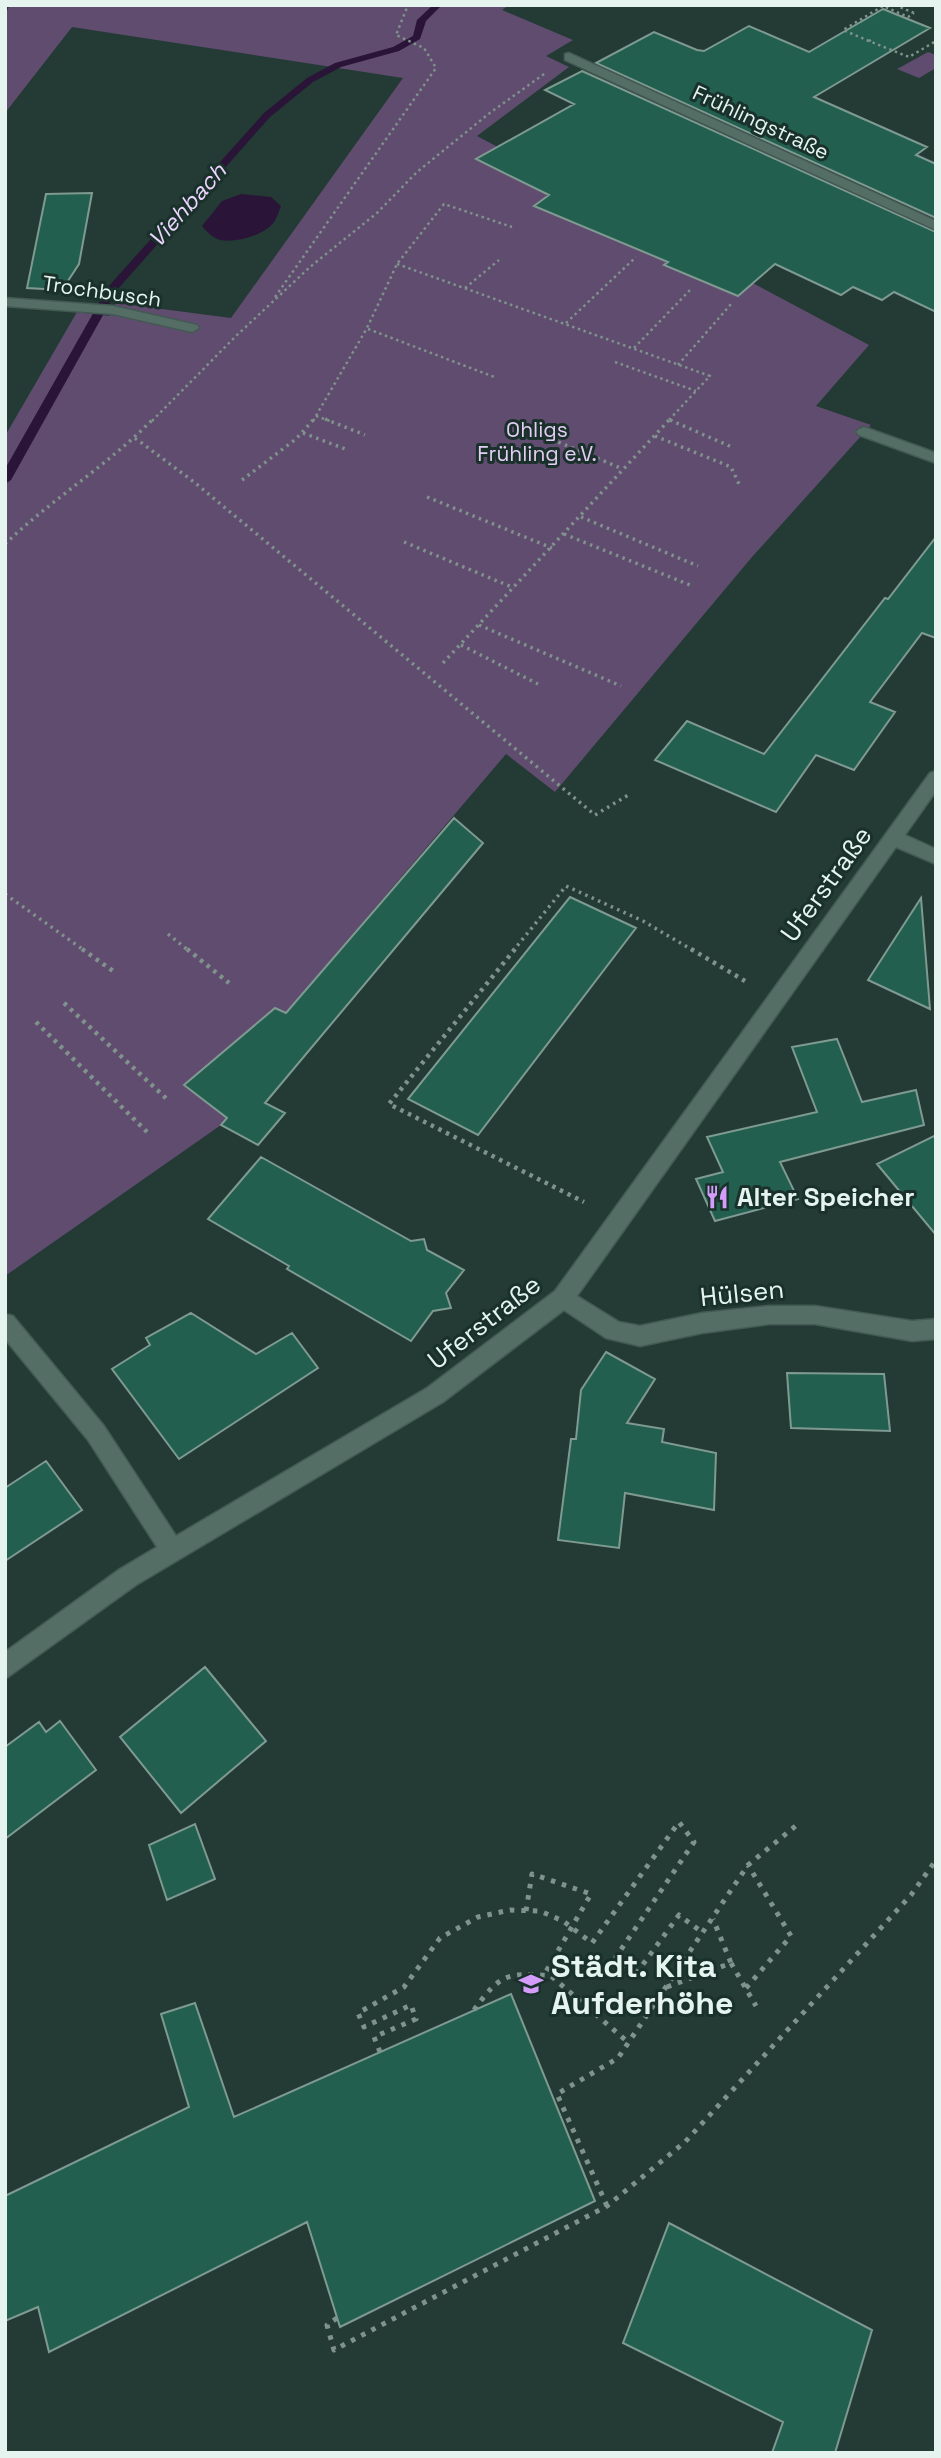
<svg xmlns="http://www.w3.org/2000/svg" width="941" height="2458" viewBox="0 0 941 2458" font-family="'Space Grotesk',sans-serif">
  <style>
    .green { fill: #604c6f }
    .water { fill: #2a1438 }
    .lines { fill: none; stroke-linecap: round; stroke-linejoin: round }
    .stream { fill: #2a1438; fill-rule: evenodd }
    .building { fill: #225f4f; stroke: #7f9a91; stroke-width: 2 }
    .minor-casing { stroke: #435953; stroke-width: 3 }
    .path-far3 { stroke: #7f928c; stroke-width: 2.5; stroke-dasharray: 2.5 3.5; stroke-linecap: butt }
    .path-far2 { stroke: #7f928c; stroke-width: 3.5; stroke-dasharray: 2.5 4.5; stroke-linecap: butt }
    .path-far1 { stroke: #7f928c; stroke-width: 4.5; stroke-dasharray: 3.5 5; stroke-linecap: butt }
    .path { stroke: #7f928c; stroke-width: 5; stroke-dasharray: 4.5 7; stroke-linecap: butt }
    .minor { fill: #546d65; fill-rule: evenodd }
    .labels { text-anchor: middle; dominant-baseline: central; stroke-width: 6; stroke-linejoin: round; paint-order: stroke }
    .far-street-label { font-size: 21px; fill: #e5f4ef; stroke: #19312a }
    .far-park-label { font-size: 21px; fill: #e5cef6; stroke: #19312a }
    .far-water-label { font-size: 23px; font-style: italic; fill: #ecd5fe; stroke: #19312a }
    .street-label { font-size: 26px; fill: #e5f4ef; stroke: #19312a }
    .poi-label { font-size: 26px; font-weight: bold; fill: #e5f4ef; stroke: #19312a; text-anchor: start }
    .near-poi-label { font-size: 32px; font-weight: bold; fill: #e5f4ef; stroke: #19312a; text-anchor: start }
  </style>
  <rect width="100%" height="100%" fill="#233b34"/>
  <path class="green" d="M10 5H509L502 10 573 40 546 56 569 67 477 136 869 345 816 406 871 425 752 557 555 792 506 754 260 1043 249 1094 221 1125 5 1276V436L77 312 109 316 116 303 231 318 403 78 72 27 5 113V15Z
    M928 52 936 55V68L919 78 897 69Z"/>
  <path class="water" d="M241 194 271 197 281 206C279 211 277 218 274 222 265 235 236 243 220 240 213 238 207 232 202 226L222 201Z"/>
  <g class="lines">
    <path class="stream" d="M433 5H442L426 21 420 39 399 51 341 67 313 82 270 117 117 290 11 480 5 484V469L108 287 264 113 307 78 335 63 393 47 413 36 417 20Z"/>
  </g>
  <path class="building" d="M883 9 930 28 814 97 927 147 916 155 936 164V218L596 63 654 32 697 50 704 51 749 26 809 52Z
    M582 71 936 232V312L894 292 882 300 853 287 841 295 775 264 738 296 664 265 668 262 534 206 549 195 476 159 574 104 545 90Z
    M92 193 79 264 62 290 27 288 46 194Z
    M936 537V638L922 633 870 702 895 712 854 770 816 755 776 812 655 760 687 721 764 754 885 598 888 599Z
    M454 818 483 843 265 1103 285 1113 258 1145 221 1125 227 1118 184 1085 275 1008 286 1013Z
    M570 897 636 928 478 1135 408 1099Z
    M921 898 930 1009 868 980Z
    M837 1039 862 1102 916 1090 924 1125 780 1162 798 1199 715 1221 696 1179 723 1172 707 1137 817 1112 792 1047Z
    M936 1135V1235L877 1164Z
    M261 1157 411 1241 424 1239 427 1250 464 1270 446 1293 451 1308 433 1311 411 1341 287 1269 289 1266 208 1219Z
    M191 1313 256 1354 292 1333 318 1368 179 1459 112 1369 150 1345 146 1338Z
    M606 1352 655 1379 627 1423 664 1429 662 1442 716 1453 714 1510 625 1493 619 1548 558 1540 571 1439H576L581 1390Z
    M787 1373 884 1374 890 1431 791 1428Z
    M46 1461 82 1510 5 1561V1488Z
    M205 1667 266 1741 181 1813 120 1737Z
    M60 1721 96 1770 5 1839V1747L39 1722 46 1732Z
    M195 1824 215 1879 167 1900 149 1845Z
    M511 1994 595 2201 340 2327 307 2222 49 2352 38 2307 5 2321V2196L189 2107 161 2014 195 2003 234 2117Z
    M669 2223 872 2330 835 2453H772L783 2422 623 2343Z"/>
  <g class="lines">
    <g class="minor-casing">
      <path id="minor" d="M569 53 936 221V230L565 60V54Z
        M5 298 113 306 197 325 199 328 192 332 113 314 5 306Z
        M864 427 936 453V463L859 435 856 432 859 429Z
        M936 771V791L905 835 936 849V864L896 847 577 1296 619 1322 640 1326 702 1313 769 1306H815L912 1321 936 1319V1339L912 1341 815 1324H769L702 1333 640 1346 606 1338 564 1310 443 1402 136 1585 5 1679V1652L120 1569 157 1547 88 1440 5 1339V1314L13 1316 104 1426 176 1536 427 1388 555 1291 930 773Z"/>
    </g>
    <path class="path-far3" d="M895 5 914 13
      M871 40 869 41 909 57 936 41
      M869 41 843 30 883 6 908 17 914 13
      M397 264 710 376 668 421
      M465 288 499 260
      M275 297 436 68 424 48 396 35 408 5
      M566 323 636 257
      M368 329 497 378
      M634 348 692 288
      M615 362 696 391
      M678 365 732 303
      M316 416 330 421
      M670 420 673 421
      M152 421 236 336 310 267 377 213 417 172 491 112 547 72
      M313 421 367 328 397 264 444 204 512 227"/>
    <path class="path-far2" d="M325 419 365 435
      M670 420 734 448
      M303 433 348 450
      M539 434 623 469
      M655 436 731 467 739 484
      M135 438 194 482 595 815 630 794
      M242 480 296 439 314 419
      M427 497 552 548
      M581 517 698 566
      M564 534 690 585
      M404 542 514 588
      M5 544C52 499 108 465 153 419
      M479 625 621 686
      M461 645 538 684
      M443 663 670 419
      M5 894 85 951
      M168 934 189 951
      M513 951 566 886 643 921 694 951"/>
    <path class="path-far1" d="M82 949 113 971
      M187 949 229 983
      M515 949 389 1104 584 1202
      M691 949 745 981
      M64 1003 169 1101
      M36 1022 147 1132"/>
    <path class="path" d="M526 1911 532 1874 591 1894 544 1975
      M731 1963 756 2006
      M667 1987 731 1963 713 1919
      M746 1988 791 1936 748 1865
      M474 2010C500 1974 507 1972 551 1976L629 2043
      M380 2052 374 2037 416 2019 411 2005 364 2027 358 2013 404 1987 440 1938 478 1917 510 1910 540 1911 563 1921 592 1943 679 1822 694 1842 616 1957 633 1978 679 1915 703 1933
      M607 2206 557 2094 618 2058 748 1865 798 1824
      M337 2318 327 2325 334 2350 607 2206 685 2142 911 1895 936 1860"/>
    <use href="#minor" class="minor"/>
  </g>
  <defs>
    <g id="restaurant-bare" transform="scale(1.89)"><path d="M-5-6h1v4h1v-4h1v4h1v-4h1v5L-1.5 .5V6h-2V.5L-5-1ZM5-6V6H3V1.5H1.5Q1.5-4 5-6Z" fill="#d49cfb" stroke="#19312a" stroke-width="2.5" paint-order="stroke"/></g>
    <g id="school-bare" transform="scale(1.89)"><path d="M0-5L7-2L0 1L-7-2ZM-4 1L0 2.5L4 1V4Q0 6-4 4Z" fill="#d49cfb" stroke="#19312a" stroke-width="2.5" paint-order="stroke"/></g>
  </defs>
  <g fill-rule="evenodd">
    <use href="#restaurant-bare" x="717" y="1197"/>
    <use href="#school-bare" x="531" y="1984"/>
  </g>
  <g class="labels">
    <g class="far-street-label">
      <text transform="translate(761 122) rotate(25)">Frühlingstraße</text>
      <text transform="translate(102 291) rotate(8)">Trochbusch</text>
    </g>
    <g class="far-park-label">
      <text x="537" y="429">Ohligs<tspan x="537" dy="24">Frühling e.V.</tspan></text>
    </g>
    <g class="far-water-label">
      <text transform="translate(187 205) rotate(-48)">Viehbach</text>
    </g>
    <g class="street-label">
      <text transform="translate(826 884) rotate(-54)">Uferstraße</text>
      <text transform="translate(742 1293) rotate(-6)">Hülsen</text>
      <text transform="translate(484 1322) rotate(-38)">Uferstraße</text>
    </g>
    <g class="poi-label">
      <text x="737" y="1197">Alter Speicher</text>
    </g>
    <g class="near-poi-label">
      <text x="551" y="1966">Städt. Kita<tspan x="551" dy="37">Aufderhöhe</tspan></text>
    </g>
  </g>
  <rect width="941" height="2458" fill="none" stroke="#e5f4ef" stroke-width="14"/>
</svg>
